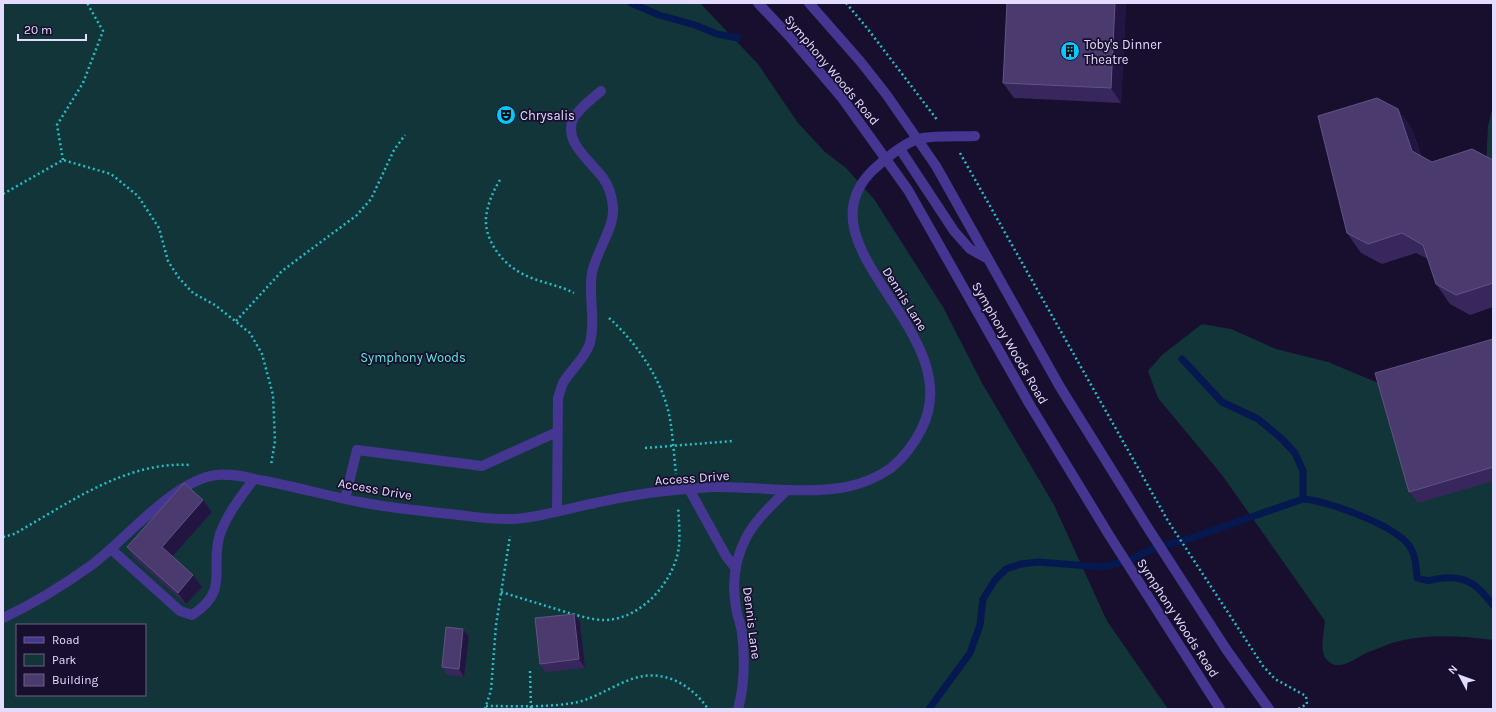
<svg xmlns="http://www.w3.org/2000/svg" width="1496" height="712" viewBox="0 0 1496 712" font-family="Karla,sans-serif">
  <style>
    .green { fill: #113538; fill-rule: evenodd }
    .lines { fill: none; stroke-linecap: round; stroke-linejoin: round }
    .stream { stroke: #061850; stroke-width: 7 }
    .path { stroke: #25bfc9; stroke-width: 2.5; stroke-dasharray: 2 3; stroke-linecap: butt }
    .minor { stroke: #453691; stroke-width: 10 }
    .wall { fill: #38275c }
    .shaded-wall { fill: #231542 }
    .building { fill: #4a3a6e; stroke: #625484 }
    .labels { text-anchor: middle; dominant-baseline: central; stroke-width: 3.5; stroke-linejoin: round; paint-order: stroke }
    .poi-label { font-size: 13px; fill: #e4dcff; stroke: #180f2e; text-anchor: start }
    .street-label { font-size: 13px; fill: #e4dcff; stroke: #180f2e }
    .park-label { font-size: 13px; fill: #5cebd9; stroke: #180f2e }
  </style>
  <rect width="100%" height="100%" fill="#180f2e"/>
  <path class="green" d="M3 3H700L758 64 798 123 825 152 846 168 874 199 943 307 982 383 1054 505 1107 621 1168 709H3ZM17 625H145V695H17Z
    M1493 107V173L1486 169 1488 126Z
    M1202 324 1231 329 1276 349 1328 362 1383 385 1493 481V640C1459 636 1423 633 1389 644 1382 647 1374 650 1366 653 1355 658 1339 673 1327 660 1319 652 1324 632 1325 621L1222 475 1158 398 1148 371 1162 355Z"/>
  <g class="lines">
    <path class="stream" d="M631 3 659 15 695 25 717 34 738 38
      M1182 359 1222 402 1258 419 1282 439 1295 453 1303 471V499
      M929 709 970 653 980 625 983 599 995 580 1006 569 1021 564 1038 562 1103 567 1130 560 1152 549 1191 538 1303 499C1328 501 1390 524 1407 543 1416 553 1416 566 1417 578 1434 583 1429 579 1444 578 1469 576 1479 587 1493 605"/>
    <path class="path" d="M846 3 867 28 938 121
      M960 153 1168 521 1263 666 1275 679 1306 696 1307 704 1298 709
      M63 160 57 125 83 83 103 31 87 3
      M500 180C493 191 488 203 486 217 484 241 504 266 525 275 541 283 559 285 574 293
      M3 194 63 160 111 174 138 196 159 228 168 261 179 278 193 293 215 305 250 333 262 354 273 395 275 441 271 465
      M609 318C637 343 663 381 670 419 673 437 674 456 676 474
      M236 321 282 271 357 215 371 199 394 150 405 135
      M645 448 733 441
      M3 537 14 534C68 504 125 461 190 465
      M501 592C524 599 546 606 569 613 580 616 593 620 604 620 641 620 675 581 679 546 680 533 679 520 678 507
      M530 671 531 709
      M486 706C516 706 549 708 578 702 598 697 615 684 635 678 664 669 692 685 708 709
      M485 709 491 690 496 625 510 536"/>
    <path class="minor" d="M758 3 790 37 842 98 908 190 1030 405 1109 535 1220 709
      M809 3 860 61 886 94 936 166 1060 387 1146 525 1226 649 1269 709
      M900 149 954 231 970 249 988 259
      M689 489 726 556 736 569
      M345 499 357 450 482 466 557 432
      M557 511 558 398C560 393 561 388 563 383 571 369 585 359 590 343 596 320 588 296 592 273 596 252 615 227 613 207 612 197 609 186 603 178 592 162 563 143 573 119 579 108 592 99 601 91
      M111 549 180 611 192 615C231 590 209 569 220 534 227 514 242 495 254 479
      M3 618C35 603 64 585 93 564 127 538 173 481 216 475 233 473 249 478 265 481 297 487 328 496 360 502 389 508 421 511 450 514 470 516 493 520 513 519 539 518 569 508 595 503 634 494 674 489 713 487 757 486 802 495 846 487 862 484 878 477 891 468 903 458 914 444 921 430 972 333 794 247 873 170 884 160 904 142 919 139 932 135 960 137 975 136
      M738 709C745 684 745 659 742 633 741 624 737 616 736 607 732 584 735 559 746 538 756 519 772 505 787 490"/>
  </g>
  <path class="wall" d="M1007 3H1126L1121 103 1014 98 1003 83Z
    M1398 109 1412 129 1421 156 1432 162 1493 160V307L1470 315 1450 304 1436 284 1428 259 1416 253 1382 264 1361 253 1347 233Z
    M1493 339V481L1418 503 1409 492Z
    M203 500 212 512 172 556 193 575 202 587 186 604 135 559 127 547Z
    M574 614 580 622 585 668 545 672 540 664Z
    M463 629 469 637 464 677 447 675 442 667Z"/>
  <path class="shaded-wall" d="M1115 3H1126L1121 103 1111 88Z
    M1398 109 1412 129 1425 171 1412 151Z
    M203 500 212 512 170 559 162 547Z
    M193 575 202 587 186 604 178 593Z
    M574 614 580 622 585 668 579 659Z
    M463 629 469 637 464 677 459 669Z"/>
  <path class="building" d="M1007 3H1115L1111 88 1003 83Z
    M1377 98 1398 109 1412 151 1432 162 1472 149 1493 160V283L1456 295 1436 284 1423 245 1402 233 1368 244 1347 233 1318 116Z
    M1493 339V467L1409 492 1375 373Z
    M184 483 203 500 162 547 193 575 178 593 127 547Z
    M574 614 579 659 540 664 535 618Z
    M446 627 463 629 459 669 442 667Z"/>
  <defs>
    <g id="building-disc" transform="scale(1)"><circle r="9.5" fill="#08c8ff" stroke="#180f2e"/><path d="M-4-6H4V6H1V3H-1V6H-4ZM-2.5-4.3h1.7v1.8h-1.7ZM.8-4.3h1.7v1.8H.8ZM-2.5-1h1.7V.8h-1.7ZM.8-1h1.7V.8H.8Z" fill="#111"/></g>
    <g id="theatre-disc" transform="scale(1)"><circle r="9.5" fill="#08c8ff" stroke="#180f2e"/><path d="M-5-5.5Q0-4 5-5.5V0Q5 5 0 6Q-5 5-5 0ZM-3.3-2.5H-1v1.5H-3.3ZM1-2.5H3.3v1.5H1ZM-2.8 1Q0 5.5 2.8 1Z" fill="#111"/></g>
  </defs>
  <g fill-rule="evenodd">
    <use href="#building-disc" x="1070" y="51"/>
    <use href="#theatre-disc" x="506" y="115"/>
  </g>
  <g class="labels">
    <g class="poi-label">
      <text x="1084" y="44">Toby's Dinner<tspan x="1084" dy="15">Theatre</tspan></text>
      <text x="520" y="115">Chrysalis</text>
    </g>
    <g class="street-label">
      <text transform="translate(832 70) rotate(50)">Symphony Woods Road</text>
      <text transform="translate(905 299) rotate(58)">Dennis Lane</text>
      <text transform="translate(1010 343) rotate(60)">Symphony Woods Road</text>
      <text transform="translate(692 478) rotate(-4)">Access Drive</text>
      <text transform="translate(375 489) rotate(10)">Access Drive</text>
      <text transform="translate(1178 618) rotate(57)">Symphony Woods Road</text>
      <text transform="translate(752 623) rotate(83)">Dennis Lane</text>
    </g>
    <g class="park-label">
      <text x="413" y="357">Symphony Woods</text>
    </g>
  </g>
  <rect width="1496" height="712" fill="none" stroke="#e4dcff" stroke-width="8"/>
  <rect x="16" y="624" width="130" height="72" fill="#180f2e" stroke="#6a6182"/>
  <rect x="24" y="637" width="20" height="6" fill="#453691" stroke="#6a6182"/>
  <text x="52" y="644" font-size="12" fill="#e4dcff">Road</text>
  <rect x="24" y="654" width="20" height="12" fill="#113538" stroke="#6a6182"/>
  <text x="52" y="664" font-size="12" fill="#e4dcff">Park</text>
  <rect x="24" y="674" width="20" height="12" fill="#4a3a6e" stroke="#6a6182"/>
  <text x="52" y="684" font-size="12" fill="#e4dcff">Building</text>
  <g transform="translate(1460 676) rotate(311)" stroke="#180f2e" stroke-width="3" paint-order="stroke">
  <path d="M0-3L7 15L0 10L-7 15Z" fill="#e4dcff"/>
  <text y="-6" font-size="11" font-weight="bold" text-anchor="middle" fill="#e4dcff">N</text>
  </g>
  <path d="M18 34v6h68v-6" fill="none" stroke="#e4dcff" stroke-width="2"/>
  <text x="24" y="34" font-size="12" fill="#e4dcff" stroke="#180f2e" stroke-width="3" paint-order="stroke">20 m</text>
</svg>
